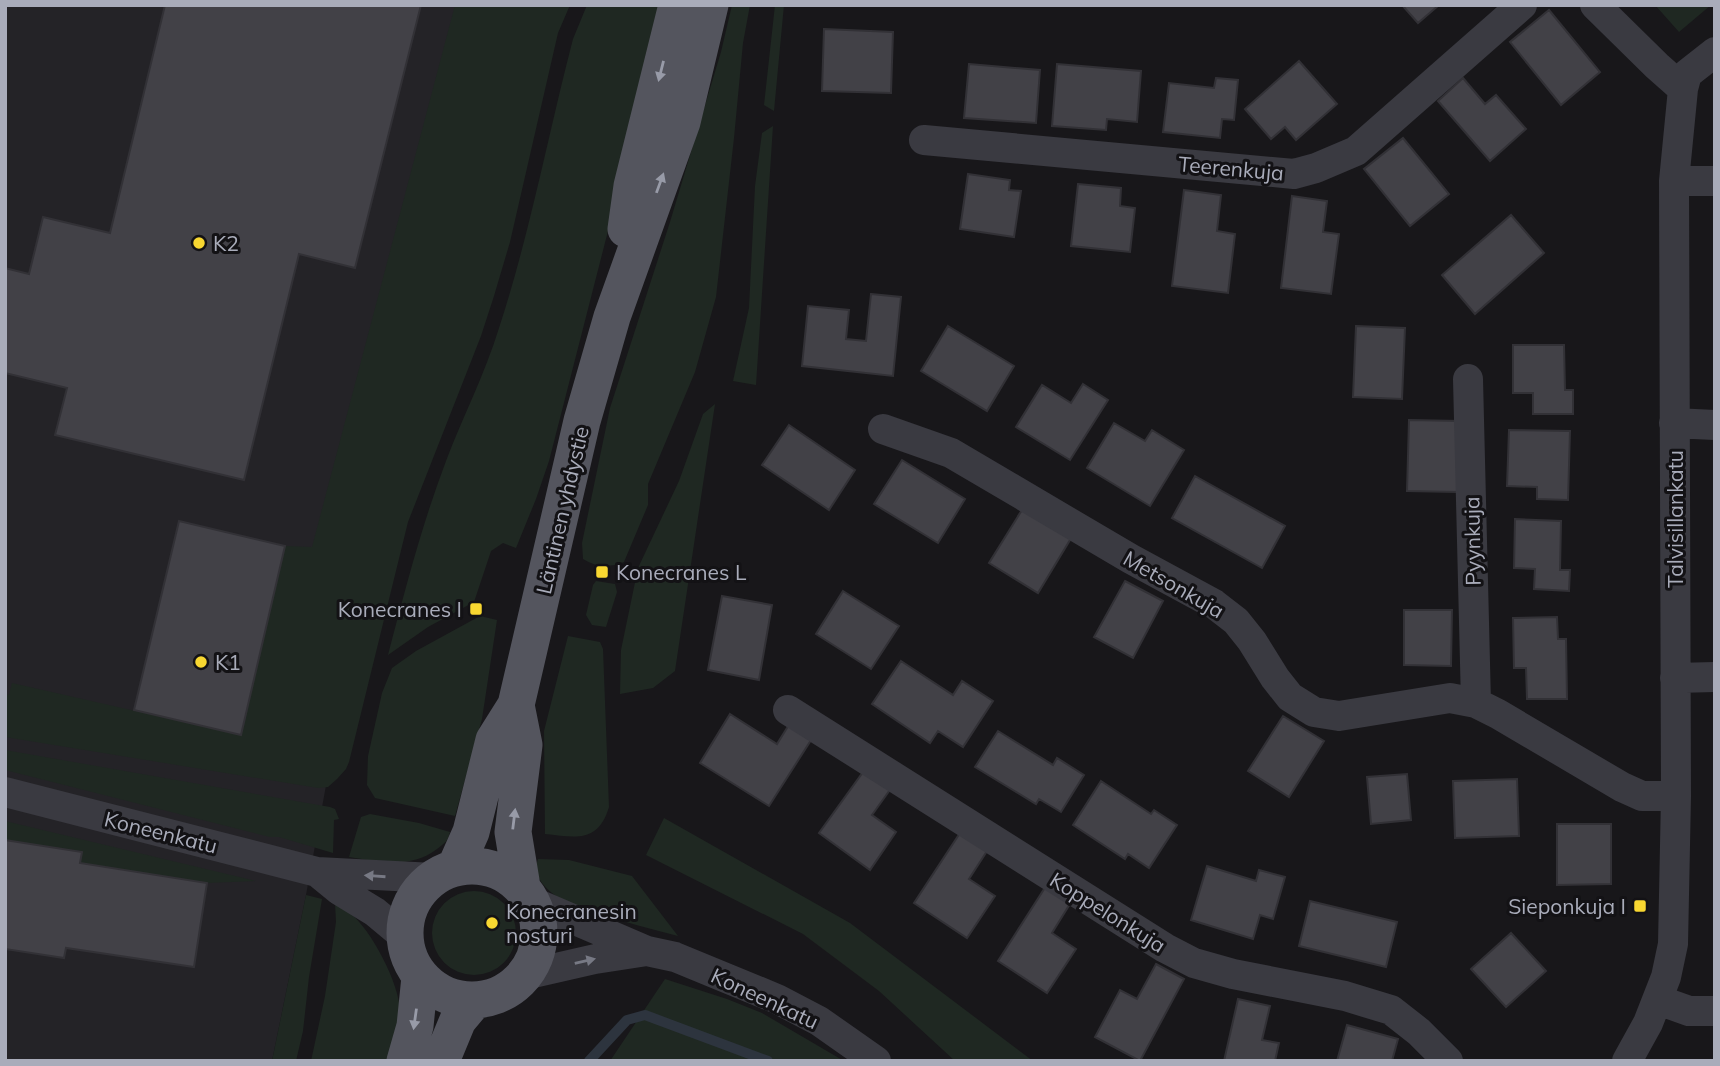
<svg xmlns="http://www.w3.org/2000/svg" width="1720" height="1066" viewBox="0 0 1720 1066" font-family="Mulish,sans-serif">
  <style>
    .built { fill: #242327 }
    .green { fill: #1f2822 }
    .lines { fill: none; stroke-linecap: round; stroke-linejoin: round }
    .stream { stroke: #2d343e; stroke-width: 10 }
    .building { fill: #424147; stroke: #323136; stroke-width: 2 }
    .minor { stroke: #3a3a41; stroke-width: 30 }
    .major { stroke: #54555e; stroke-width: 37 }
    .oneway { fill: #989ba8 }
    .oneway2 { fill: #777984 }
    .poi-dot { fill: #f8d731; stroke: #131215; stroke-width: 2.5 }
    .labels { text-anchor: middle; dominant-baseline: central; stroke-width: 6; stroke-linejoin: round; paint-order: stroke }
    .street-label { font-size: 21px; fill: #a9acba; stroke: #131215 }
    .poi-label { font-size: 21px; fill: #a9acba; stroke: #131215; text-anchor: start }
  </style>
  <rect width="100%" height="100%" fill="#18171a"/>
  <path class="built" d="M5 5H513L327 780 306 895 272 1061H5Z"/>
  <path class="green" d="M455 5H570L558 33 510 242 494 296 481 336 408 522 349 762 346 769 337 779 328 787 318 788 5 737V694L9 695 12 683 241 735 285 546 312 547Z
    M587 5H666L549 461 536 499 516 548 503 543 491 551 474 602 428 627 388 655C405 590 422 524 446 461 463 416 485 374 499 328 530 233 548 135 573 39Z
    M732 5H750L743 43 734 138 716 297 695 372 648 484V505L624 562C609 568 596 567 583 559L582 543 610 408 670 222 721 52Z
    M775 5H784L774 111 764 105Z
    M1655 5H1711L1679 32Z
    M773 126 756 385 733 381 749 308 755 186 762 133Z
    M715 404 675 671 653 688 620 694 621 650 638 568 679 481 703 414Z
    M596 581 615 584 617 592 606 627 592 625 586 615 593 585Z
    M480 616 497 620 482 719 455 816 375 798 367 785 368 756 382 693 392 668 416 651Z
    M568 636 600 642 603 649 609 807C598 844 575 837 545 834L544 731Z
    M5 750 330 807 335 809 339 819 334 820 333 853 279 837H270L5 770Z
    M370 814 419 823 450 832C448 841 445 843 437 849 411 869 380 862 349 857L361 817Z
    M664 818 850 923 1033 1061H955L879 991 803 934 646 855Z
    M5 821 256 881 207 883 80 863 81 851 5 840Z
    M538 859 569 860 632 876 678 936C651 929 625 922 599 914 588 911 574 907 564 901 549 892 531 878 538 859Z
    M432 933a42 42 0 1 1 84 0a42 42 0 1 1-84 0Z
    M306 895 322 899 309 977 303 1031 296 1061H272Z
    M335 903C340 906 345 908 349 912 371 929 400 984 400 1012 400 1027 394 1046 391 1061H311L325 996 336 922Z
    M665 979 727 999 762 1013 844 1061H610Z"/>
  <g class="lines">
    <path class="stream" d="M589 1061 627 1020 645 1015 768 1061"/>
  </g>
  <path class="building" d="M165 5H421L355 268 299 254 244 480 55 435 67 388 5 373V268L29 274 43 217 110 233Z
    M1402 5H1439L1418 23Z
    M1549 10 1600 72 1561 105 1510 42Z
    M824 29 893 32 891 93 822 91Z
    M1299 61 1337 104 1296 140 1285 127 1271 139 1245 109Z
    M969 64 1040 70 1036 123 964 118Z
    M1057 64 1141 71 1137 122 1107 119 1106 130 1052 126Z
    M1216 78 1238 80 1234 120 1222 119 1220 138 1163 132 1169 83 1214 88Z
    M1463 78 1485 104 1496 95 1526 129 1490 161 1438 101Z
    M1403 138 1449 194 1410 226 1364 169Z
    M968 174 1010 180 1009 190 1021 191 1014 237 960 229Z
    M1078 184 1121 188 1120 206 1135 208 1130 252 1071 246Z
    M1184 190 1221 195 1217 231 1235 234 1228 293 1172 286Z
    M1292 196 1327 201 1323 232 1339 234 1331 294 1281 288Z
    M1511 215 1544 253 1475 314 1442 275Z
    M871 294 901 297 893 376 802 366 808 306 849 310 846 339 866 341Z
    M948 326 1014 366 987 411 921 371Z
    M1356 326 1405 328 1402 399 1353 397Z
    M1513 345H1564L1565 390H1573V414H1533V393H1513Z
    M1083 384 1108 400 1070 460 1016 427 1042 385 1071 403Z
    M1409 420 1460 421 1457 492 1407 491Z
    M1114 423 1145 441 1152 430 1184 450 1150 506 1087 468Z
    M789 425 855 470 829 510 762 465Z
    M1509 430 1570 431 1568 500 1537 499V487L1507 486Z
    M902 460 965 499 938 543 874 504Z
    M1195 476 1285 526 1262 568 1172 518Z
    M1025 505 1073 535 1038 593 989 563Z
    M1515 519 1561 521 1560 570H1570L1569 591 1534 589 1535 569 1514 568Z
    M179 521 285 546 241 735 134 710Z
    M1125 581 1163 601 1133 658 1094 637Z
    M843 591 899 626 871 669 816 634Z
    M722 596 772 605 759 680 708 670Z
    M1404 610H1452L1451 666 1404 665Z
    M1557 617 1558 639H1566L1567 699H1527L1526 668H1514L1513 618Z
    M901 661 953 695 962 681 993 701 963 747 938 731 930 743 872 704Z
    M730 714 777 744 790 723 813 737 769 806 700 763Z
    M1283 716 1324 741 1289 797 1248 771Z
    M998 731 1053 765 1057 758 1084 775 1061 812 1039 799 1036 804 975 767Z
    M866 768 892 787 872 815 896 832 870 870 819 833Z
    M1407 774 1411 820 1371 824 1367 777Z
    M1517 779 1519 836 1455 838 1453 781Z
    M1101 781 1151 814 1154 810 1177 825 1149 868 1128 854 1125 859 1073 825Z
    M1557 824H1611V884L1557 885Z
    M962 830 989 848 969 879 995 896 967 938 914 903Z
    M5 840 82 852 80 863 207 883 194 967 66 948 64 958 5 949Z
    M1207 866 1256 881 1259 870 1285 877 1273 919 1260 915 1253 939 1191 920Z
    M1048 883 1073 899 1052 933 1076 949 1047 993 998 961Z
    M1310 901 1397 922 1386 967 1299 946Z
    M1511 933 1546 971 1506 1007 1471 969Z
    M1156 964 1184 979 1140 1061 1095 1037 1120 990 1137 999Z
    M1238 999 1270 1006 1262 1040 1279 1043 1275 1061H1224Z
    M1347 1025 1398 1039 1392 1061H1337Z"/>
  <g class="lines">
    <path class="minor" d="M1595 5 1657 66 1683 89
      M924 140 1294 174 1316 168 1356 151 1522 5
      M1674 181H1715
      M1468 379 1476 703
      M1674 423 1715 425
      M883 429 951 453 1131 559 1214 604 1236 621 1252 641 1275 678 1290 697 1314 712 1339 716 1450 698 1476 703 1498 714 1622 787 1642 796H1676
      M1675 678 1715 677
      M788 710 1165 948 1194 963 1233 974 1345 996 1391 1010 1419 1032 1448 1061
      M5 792 317 872 434 878
      M317 872 339 890 375 912 405 937
      M533 902 647 951 675 957 777 999 819 1021 876 1061
      M525 975 595 959 647 951
      M1658 1000 1689 1011H1715
      M1627 1061 1648 1023 1666 977 1673 944 1676 796 1674 181 1683 89 1687 74 1715 52"/>
    <path class="major" d="M626 229 632 186 677 5
      M516 705 524 745 513 832 522 887
      M405 933a67 67 0 1 1 134 0a67 67 0 1 1-134 0Z
      M455 868 471 832 494 740 516 705 582 421 612 317 682 122 710 5
      M405 1061 415 1026 420 977
      M441 1061 458 1020 474 1001"/>
  </g>
  <defs><path id="oneway-solid" d="M-6-.8H1V-3.2L6.5 0L1 3.2V.8H-6Z" transform="scale(1.75)"/></defs>
  <g class="oneway">
    <use href="#oneway-solid" transform="translate(661 71) rotate(104)"/>
    <use href="#oneway-solid" transform="translate(660 183) rotate(-70)"/>
    <use href="#oneway-solid" transform="translate(514 819) rotate(-83)"/>
    <use href="#oneway-solid" transform="translate(415 1019) rotate(98)"/>
  </g>
  <g class="oneway2">
    <use href="#oneway-solid" transform="translate(375 876) rotate(-176)"/>
    <use href="#oneway-solid" transform="translate(585 961) rotate(-13)"/>
  </g>
  <g class="poi-dot">
    <circle cx="199" cy="243" r="7"/>
    <rect x="595" y="565" width="14" height="14" rx="3.5"/>
    <rect x="469" y="602" width="14" height="14" rx="3.5"/>
    <circle cx="201" cy="662" r="7"/>
    <rect x="1633" y="899" width="14" height="14" rx="3.5"/>
    <circle cx="492" cy="923" r="7"/>
  </g>
  <g class="labels">
    <g class="street-label">
      <text transform="translate(1231 168) rotate(5)">Teerenkuja</text>
      <text transform="translate(562 510) rotate(-77)">Läntinen yhdystie</text>
      <text transform="translate(1675 519) rotate(-90)">Talvisillankatu</text>
      <text transform="translate(1472 541) rotate(-91)">Pyynkuja</text>
      <text transform="translate(1174 584) rotate(30)">Metsonkuja</text>
      <text transform="translate(161 832) rotate(14)">Koneenkatu</text>
      <text transform="translate(1108 912) rotate(32)">Koppelonkuja</text>
      <text transform="translate(765 998) rotate(25)">Koneenkatu</text>
    </g>
    <g class="poi-label">
      <text x="213" y="243">K2</text>
      <text x="616" y="572">Konecranes L</text>
      <text x="462" y="609" text-anchor="end">Konecranes I</text>
      <text x="215" y="662">K1</text>
      <text x="1626" y="906" text-anchor="end">Sieponkuja I</text>
      <text x="506" y="911">Konecranesin<tspan x="506" dy="24">nosturi</tspan></text>
    </g>
  </g>
  <rect width="1720" height="1066" fill="none" stroke="#a9acba" stroke-width="14"/>
</svg>
